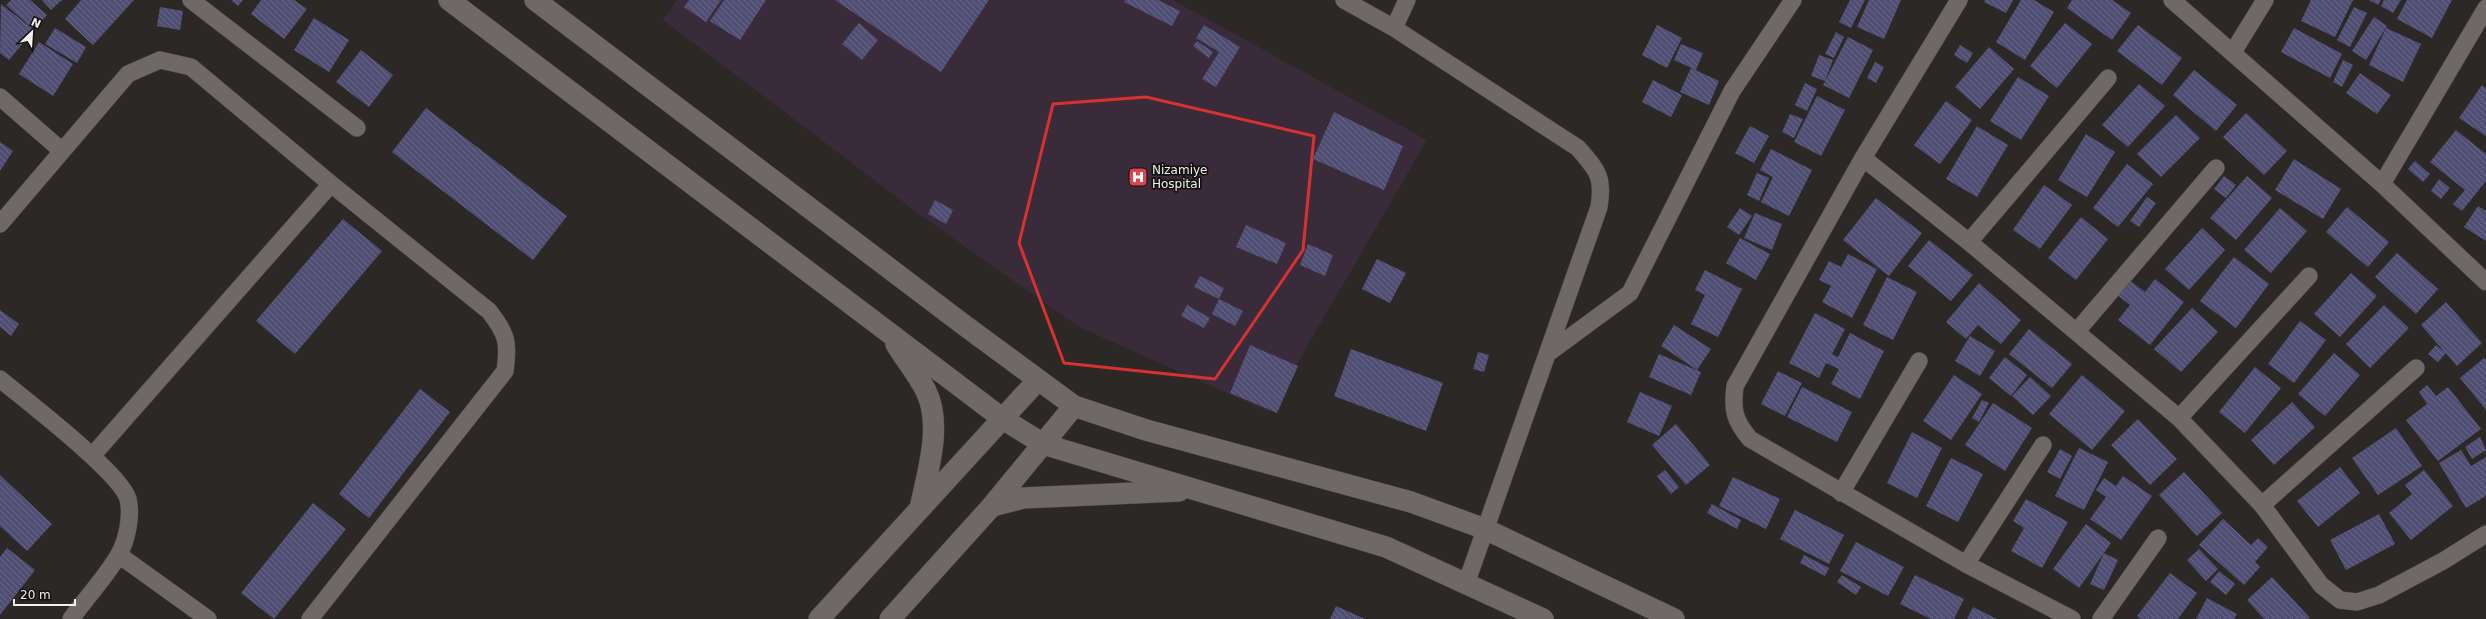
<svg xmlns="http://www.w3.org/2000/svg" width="2486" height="619" viewBox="0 0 2486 619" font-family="'DejaVu Sans',sans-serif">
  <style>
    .medical { fill: #392b39 }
    .building { fill: url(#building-back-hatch) }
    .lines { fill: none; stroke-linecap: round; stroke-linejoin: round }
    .minor-casing { stroke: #4a4745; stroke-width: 18 }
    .tertiary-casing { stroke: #4a4745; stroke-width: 22 }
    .minor { stroke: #6e6967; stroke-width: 17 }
    .tertiary { stroke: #6e6967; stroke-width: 21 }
    .marked { fill: none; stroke: #d73232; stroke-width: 3; stroke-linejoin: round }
    .labels { text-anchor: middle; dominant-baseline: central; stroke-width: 3.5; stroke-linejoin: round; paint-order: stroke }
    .poi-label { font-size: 12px; fill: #f3f1ef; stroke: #131110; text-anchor: start }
  </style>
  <defs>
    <pattern id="building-back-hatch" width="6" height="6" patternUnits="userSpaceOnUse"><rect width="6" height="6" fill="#514e74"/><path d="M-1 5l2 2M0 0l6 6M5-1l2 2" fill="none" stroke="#6a6888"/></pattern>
  </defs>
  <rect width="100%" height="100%" fill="#2c2826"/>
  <path class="medical" d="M677 0H1173L1427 140 1269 412 1079 327 919 214 663 20Z"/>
  <path class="building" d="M11 0H30L47 15 34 30 6 5Z
    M42 0H62L51 10Z
    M81 0H134L93 45 65 19Z
    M231 0H243L238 6Z
    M261 0H294L307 9 284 39 251 14Z
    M689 0H721L706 22 684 7Z
    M724 0H766L740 40 710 21Z
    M835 0H989L941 72Z
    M1125 0H1158L1180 11 1172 26 1124 2Z
    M1850 0H1865L1851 28 1839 22Z
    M1869 0H1901L1884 39 1857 27Z
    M1985 0H2013L2006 13 1984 2Z
    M2021 0H2034L2054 12 2025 60 1996 42Z
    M2072 0H2112L2131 13 2112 40 2067 8Z
    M2311 0H2353L2335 37 2301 21Z
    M2369 0H2381L2378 5Z
    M2384 0H2401L2393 13 2381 6Z
    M2407 0H2452L2432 38 2397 19Z
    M1 4 34 30 9 60 0 53Z
    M160 7 183 11 180 30 157 26Z
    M2354 7 2367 13 2350 47 2337 40Z
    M2374 17 2387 26 2366 60 2352 51Z
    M314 18 349 40 329 72 294 50Z
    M859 23 878 40 862 60 842 44Z
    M2065 23 2092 44 2057 88 2030 66Z
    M1204 25 1240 47 1216 87 1202 79 1219 52 1196 38Z
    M1657 25 1682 38 1667 68 1642 55Z
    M2138 25 2182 58 2162 85 2117 51Z
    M55 28 86 47 77 63 45 44Z
    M2294 28 2342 54 2330 78 2281 52Z
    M2386 28 2421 44 2403 82 2369 65Z
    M1836 32 1844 37 1834 58 1825 54Z
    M1848 37 1873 50 1849 98 1823 85Z
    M1197 41 1213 52 1209 58 1193 46Z
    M39 42 73 64 53 96 19 74Z
    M1681 44 1703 53 1696 70 1674 60Z
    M1960 45 1973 53 1967 63 1954 55Z
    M1989 47 2014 69 1980 109 1955 87Z
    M361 50 393 75 369 107 336 82Z
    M1819 55 1833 60 1825 81 1811 76Z
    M2343 60 2353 65 2342 87 2333 82Z
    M1875 62 1884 67 1876 83 1867 78Z
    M1691 68 1719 81 1709 105 1680 92Z
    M2194 70 2237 105 2216 131 2173 95Z
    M2360 73 2391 95 2377 114 2346 93Z
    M2018 77 2049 96 2021 140 1990 121Z
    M1653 80 1682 95 1671 117 1642 102Z
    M1805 83 1817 89 1807 111 1795 105Z
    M2139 84 2165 106 2128 147 2102 125Z
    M2482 85 2486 88V136L2459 118Z
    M1817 96 1845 110 1821 156 1794 142Z
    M1946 101 1972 120 1940 164 1914 145Z
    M426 108 567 216 533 260 392 152Z
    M1334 112 1403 146 1384 190 1313 159Z
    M2246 113 2287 151 2264 175 2223 137Z
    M1790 114 1803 119 1794 138 1782 132Z
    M2176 115 2200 138 2161 177 2137 154Z
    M1750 126 1769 136 1754 163 1735 153Z
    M1977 126 2008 145 1977 197 1946 179Z
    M2456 130 2486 154V181L2462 211 2453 204 2465 190 2430 162Z
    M2086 134 2115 152 2087 197 2058 180Z
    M0 142 13 151 0 171Z
    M1771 149 1812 170 1789 216 1761 202 1773 177 1760 170Z
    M2294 159 2341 189 2323 219 2275 190Z
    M2415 161 2430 174 2423 182 2408 169Z
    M2127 164 2153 184 2118 227 2093 208Z
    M1757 173 1769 178 1759 201 1747 195Z
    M2224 176 2236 185 2226 198 2214 189Z
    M2247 176 2272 198 2236 240 2210 218Z
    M2439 179 2450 188 2441 199 2431 191Z
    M2044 185 2072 205 2040 249 2013 230Z
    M2147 197 2156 203 2139 227 2130 221Z
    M1876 198 1922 233 1889 276 1843 240Z
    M935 200 953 210 946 224 928 214Z
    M2478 206 2486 211V241L2464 227Z
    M2347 207 2389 242 2368 267 2326 232Z
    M1740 208 1752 216 1739 235 1727 227Z
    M2280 208 2307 231 2271 273 2244 250Z
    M1755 213 1782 224 1772 250 1744 238Z
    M2081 217 2108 239 2076 280 2048 258Z
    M343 219 382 251 295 354 256 321Z
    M1246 225 1286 243 1277 264 1236 247Z
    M2202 228 2225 250 2189 290 2165 269Z
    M1740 238 1770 254 1756 280 1726 263Z
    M1929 240 1973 275 1951 301 1908 266Z
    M1308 244 1333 255 1325 276 1300 265Z
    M2397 253 2438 289 2416 314 2375 277Z
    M1848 254 1877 269 1852 318 1822 302 1831 286 1819 280 1829 261 1841 267Z
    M2234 257 2269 284 2236 328 2200 301Z
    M1377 259 1406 273 1390 303 1362 289Z
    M1705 270 1742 289 1718 337 1691 324 1705 295 1695 290Z
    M2351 273 2377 296 2340 337 2314 314Z
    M1200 276 1224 288 1219 299 1194 287Z
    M1887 277 1917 292 1893 340 1863 325Z
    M2155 279 2184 302 2150 345 2118 320 2130 305 2117 295 2129 280 2145 292Z
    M1979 283 2021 320 2001 344 1978 325 1966 339 1946 322Z
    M1219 299 1243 311 1235 326 1212 314Z
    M2446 302 2482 343 2457 366 2421 325Z
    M1187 305 1210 318 1204 328 1181 316Z
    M2384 305 2409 328 2370 368 2346 344Z
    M2192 308 2218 332 2181 372 2154 349Z
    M0 310 19 324 11 336 0 327Z
    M1815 313 1845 329 1832 354 1838 357 1850 333 1884 351 1860 399 1831 384 1839 369 1826 363 1819 378 1789 363Z
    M2300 321 2326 340 2294 383 2268 364Z
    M1674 325 1711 349 1697 370 1661 346Z
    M2029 329 2072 364 2052 388 2009 354Z
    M1970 336 1995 351 1980 376 1955 361Z
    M1250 345 1298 366 1277 413 1230 393Z
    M2436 345 2446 353 2438 362 2428 354Z
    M1351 349 1443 383 1426 431 1334 396Z
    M1478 352 1489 355 1484 372 1473 369Z
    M2334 353 2360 375 2325 416 2298 394Z
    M1659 354 1701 372 1691 395 1649 377Z
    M2005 357 2027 375 2011 396 1989 378Z
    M2484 358 2486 360V410L2460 378Z
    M2255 367 2281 388 2245 433 2219 412Z
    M1778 371 1802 383 1785 416 1761 404Z
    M1954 375 1982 394 1951 440 1923 421Z
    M2082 375 2125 411 2092 450 2049 414Z
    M2030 377 2051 396 2033 415 2012 396Z
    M2427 385 2436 396 2448 387 2481 429 2438 461 2406 420 2427 404 2419 392Z
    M1802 387 1852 412 1837 442 1787 417Z
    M420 389 450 412 369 518 339 494Z
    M1640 392 1672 406 1659 436 1627 422Z
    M1982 400 1989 403 1979 422 1972 418Z
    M2292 402 2315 427 2274 465 2251 440Z
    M1993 403 2032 428 2005 471 1965 445Z
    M2138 419 2177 459 2150 485 2111 445Z
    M1676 424 1710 465 1686 485 1652 445Z
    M2396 428 2422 466 2378 495 2352 458Z
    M1912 432 1942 448 1917 498 1887 483Z
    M2480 437 2486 450 2472 459 2465 447Z
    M2079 448 2108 462 2084 510 2055 496Z
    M2060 449 2072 456 2060 479 2047 472Z
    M2461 450 2471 466 2486 457V496L2466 508 2439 463Z
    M1951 458 1983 474 1958 522 1926 506Z
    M2340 467 2360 493 2318 527 2297 501Z
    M1665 470 1679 487 1671 494 1657 476Z
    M2424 470 2453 506 2411 540 2389 513 2412 494 2405 485Z
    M2184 472 2222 513 2197 536 2159 495Z
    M0 475 52 524 27 551 0 526Z
    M2123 476 2152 496 2121 540 2090 519 2106 497 2096 490 2104 478 2116 486Z
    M1733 477 1780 499 1766 529 1719 506Z
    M2026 499 2068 522 2042 568 2011 551 2024 528 2013 521Z
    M313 503 346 529 274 619 241 593Z
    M1712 504 1741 520 1737 529 1707 513Z
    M1795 510 1844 535 1829 564 1780 539Z
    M2379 514 2395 544 2346 570 2330 540Z
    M2223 519 2251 545 2258 538 2268 547 2255 562 2260 567 2244 585 2199 545Z
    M2086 524 2111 543 2079 588 2053 569Z
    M1856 542 1904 567 1888 596 1840 571Z
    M7 548 35 570 0 615V557Z
    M2199 549 2218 569 2206 581 2187 560Z
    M2104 553 2118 560 2104 590 2090 584Z
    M1804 555 1829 568 1825 576 1800 563Z
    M2219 571 2235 584 2226 595 2210 582Z
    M2170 573 2197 593 2178 619H2141L2137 616Z
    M1842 575 1861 587 1856 595 1837 582Z
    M1915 575 1964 599 1954 619H1931L1900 604Z
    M2272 577 2310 618 2308 619H2264L2247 600Z
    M2207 598 2237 614 2234 619H2196Z
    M1336 606 1365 619H1330Z
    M1973 607 1997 619H1967Z"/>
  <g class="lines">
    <g class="minor-casing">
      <path id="minor" d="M191 0 357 128
        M1344 0 1394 28
        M1407 0 1394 28 1578 148C1597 170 1604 176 1599 207L1466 584
        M1959 0 1863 158 1735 386C1732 410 1734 420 1750 439L1966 564 2072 619
        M2172 0 2382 184 2486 282
        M2233 52 2265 0
        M0 97 62 151
        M1863 158 1969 242 2179 418 2262 505 2321 585 2340 600 2357 602 2379 595 2443 561 2486 534
        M2382 184 2486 8
        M0 224 128 74 160 60 191 67 331 184 489 311C507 334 509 342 505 371L310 619
        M1969 242 2108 78
        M2077 331 2216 168
        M1547 354 1630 293 1732 91 1793 0
        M0 379C25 400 121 473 128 499 132 516 127 541 118 556 105 578 86 598 71 619
        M2179 418 2309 276
        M92 456 331 184
        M1841 493 1919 361
        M2262 505 2416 368
        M119 555 208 619
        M1966 564 2043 445
        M2101 619 2158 538"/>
    </g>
    <g class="tertiary-casing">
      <path id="tertiary" d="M449 0 1003 419 1043 444 1386 547 1543 619
        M535 0 964 325 1074 406 1146 430 1411 502 1485 529 1674 619
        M896 344C905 359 918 375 926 391 943 426 927 473 920 509
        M992 506 1023 498 1179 491
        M819 619 1038 380
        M890 619 992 506 1074 406"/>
    </g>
    <use href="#minor" class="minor"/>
    <use href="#tertiary" class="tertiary"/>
  </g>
  <path class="marked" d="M1146 97 1314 136 1303 250 1215 379 1064 363 1019 243 1053 104Z"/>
  <defs>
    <g id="hospital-square" transform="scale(1)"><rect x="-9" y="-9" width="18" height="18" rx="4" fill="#e0444e" stroke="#131110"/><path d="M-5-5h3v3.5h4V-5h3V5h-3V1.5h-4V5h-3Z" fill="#fff"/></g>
  </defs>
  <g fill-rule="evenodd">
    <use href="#hospital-square" x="1138" y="177"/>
  </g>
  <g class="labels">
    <g class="poi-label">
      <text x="1152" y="170">Nizamiye<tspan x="1152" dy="14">Hospital</tspan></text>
    </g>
  </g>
  <g transform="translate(32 32) rotate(25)" stroke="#131110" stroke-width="3" paint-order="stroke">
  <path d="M0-3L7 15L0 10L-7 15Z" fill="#f3f1ef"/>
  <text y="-6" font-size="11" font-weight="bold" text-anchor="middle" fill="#f3f1ef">N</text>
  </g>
  <path d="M14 599v6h61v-6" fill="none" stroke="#f3f1ef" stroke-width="2"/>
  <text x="20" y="599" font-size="12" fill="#f3f1ef" stroke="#131110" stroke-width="3" paint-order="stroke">20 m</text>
</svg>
